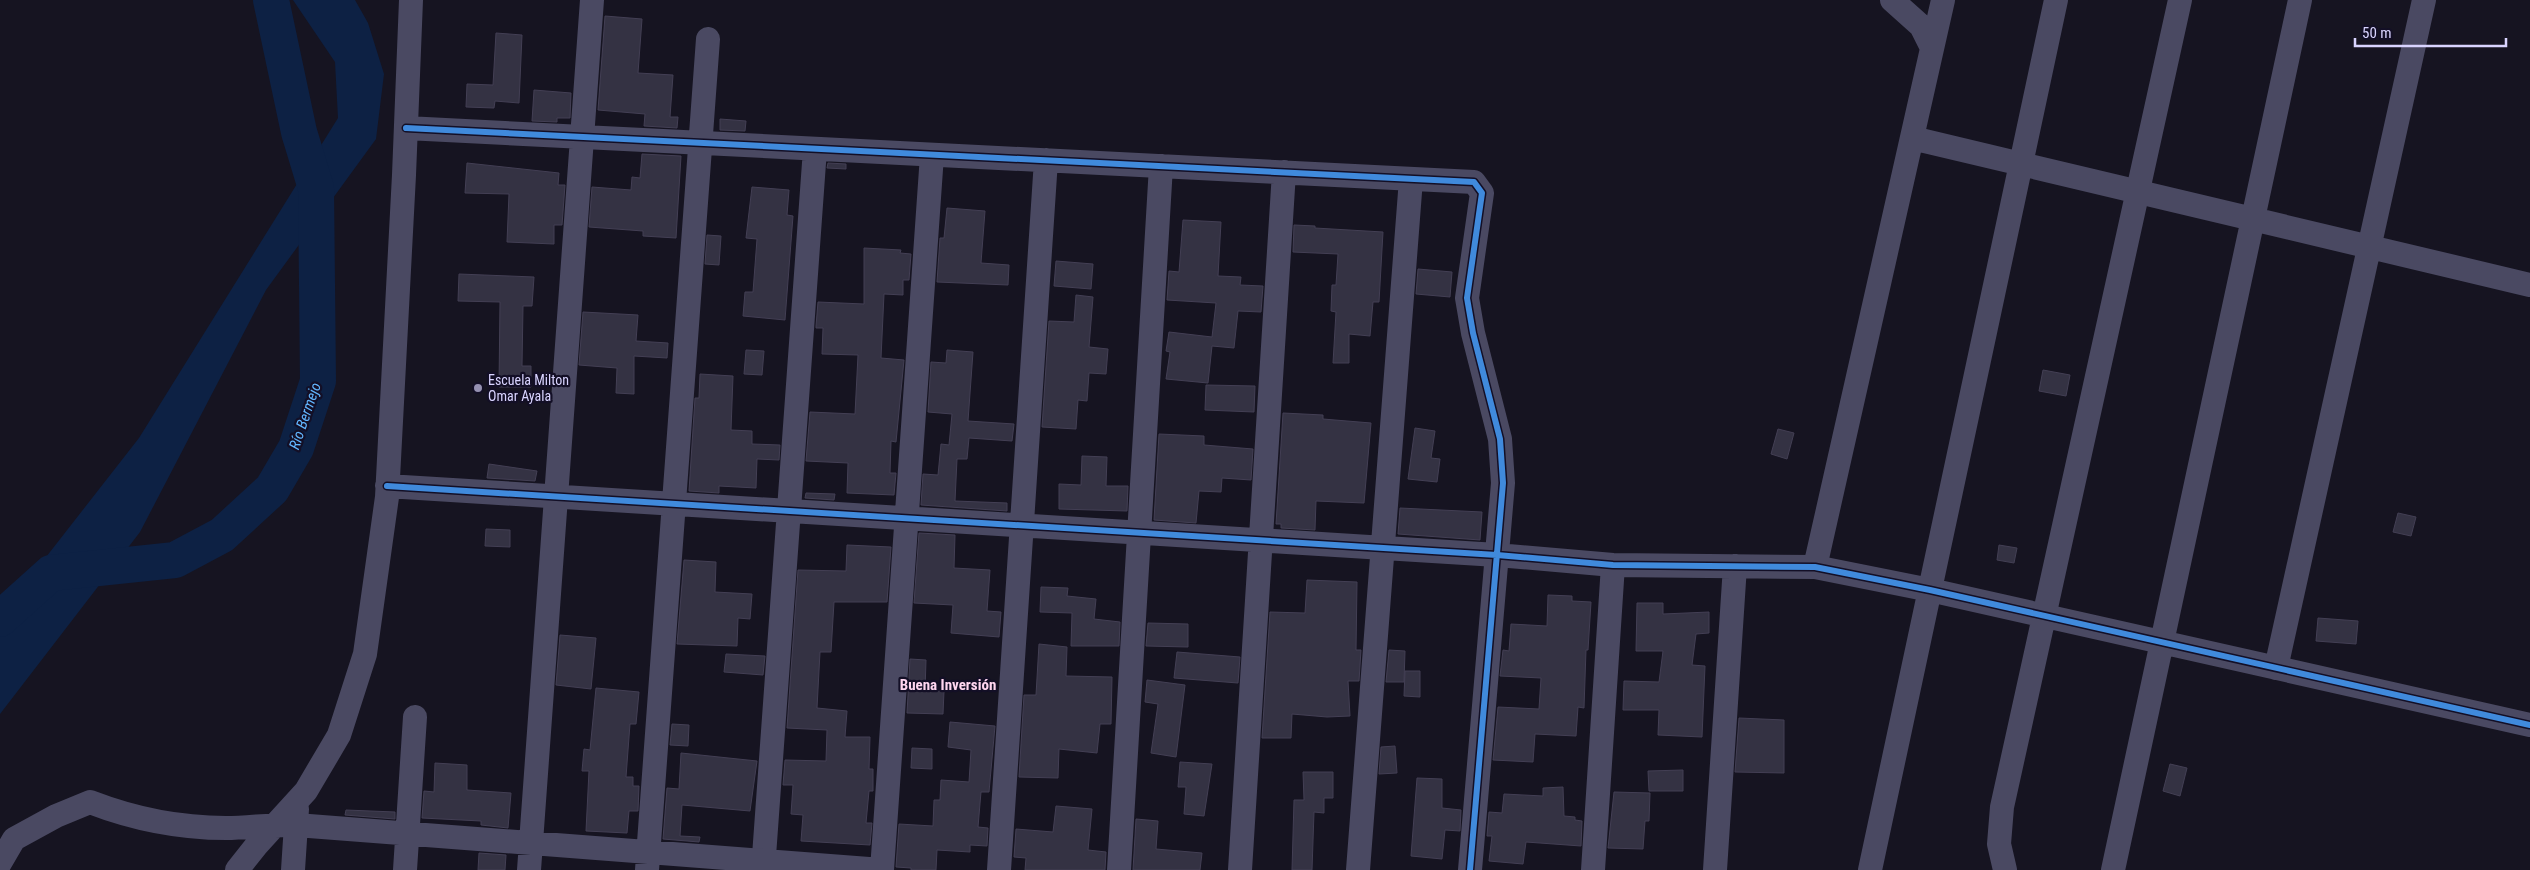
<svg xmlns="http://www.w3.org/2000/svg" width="2530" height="870" viewBox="0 0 2530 870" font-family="'Roboto Condensed',sans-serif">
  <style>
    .water { fill: #0d2144 }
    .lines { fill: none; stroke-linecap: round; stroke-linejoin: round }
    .river { stroke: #0d2144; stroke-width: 36 }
    .building { fill: #343243; stroke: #433f54 }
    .minor { stroke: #4a4962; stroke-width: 24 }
    .cycleway-casing { stroke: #130f26; stroke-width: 9 }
    .cycleway { stroke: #408adc; stroke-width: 6 }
    .poi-dot { fill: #9591b1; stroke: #130f26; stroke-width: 2 }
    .labels { text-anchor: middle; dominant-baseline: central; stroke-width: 4.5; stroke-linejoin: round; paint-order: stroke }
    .poi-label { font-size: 14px; fill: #d9d4ff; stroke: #130f26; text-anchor: start }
    .water-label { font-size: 15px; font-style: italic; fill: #62b6ff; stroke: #130f26 }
    .neighbourhood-label { font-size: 15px; font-weight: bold; fill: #ffd6f0; stroke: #130f26 }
  </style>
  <rect width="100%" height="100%" fill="#161421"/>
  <path class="water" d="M293 0H355L368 23 384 74 376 139 266 290 140 532 0 714V616L139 438 338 118 335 62Z"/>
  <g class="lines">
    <path class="river" d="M0 619 51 573 175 560 222 535 272 489 296 448 318 381 316 188 299 132 271 0"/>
  </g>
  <path class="building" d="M605 16 642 19 638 73 673 75 670 117H678L677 128 644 126 645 114 598 110Z
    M496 33 522 35 519 103 495 101 494 108 466 107 467 84 493 85Z
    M534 90 571 93 570 118H557V122L532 121Z
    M720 119 746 121 745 131 720 130Z
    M642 154 681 156 676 238 643 236V231L589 227 592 187 631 190 632 177 640 178Z
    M467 163 559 173 558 185H565L562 225H554V244L507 242 509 194 465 193Z
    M828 163 846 164V169L827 168Z
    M752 187 789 190 787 215 793 216 785 320 743 316 745 292H753L757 239 746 238Z
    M947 208 985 211 981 263 1009 265 1008 285 937 282 940 238H944Z
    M1183 220 1221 222 1218 276 1241 277 1240 285 1263 286 1261 312 1238 311 1234 348 1212 346 1208 383 1166 379 1170 352 1166 351 1169 332 1212 337 1216 303 1167 300 1169 271 1179 272Z
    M1294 225 1315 226V228L1383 232 1379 302H1373L1370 336 1349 334V363H1333L1336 312 1331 311 1332 285H1336L1338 254 1293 252Z
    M707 235 721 236 719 265 705 264Z
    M864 248 901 250 900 253 911 254 909 280H903V295L884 294 881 358 904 360 896 442 891 441 890 473H896L894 495 847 493 848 463 806 461 810 412 855 414 858 355 822 354 823 328H816V326L818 302 864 304Z
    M1056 261 1093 264 1091 289 1054 286Z
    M1418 269 1452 272 1450 297 1416 294Z
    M459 274 534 277 532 306H523L522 366H531V387H499L500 302 458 301Z
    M1076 295 1093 297 1089 347 1108 349 1106 374 1089 373 1087 401 1078 400 1076 429 1042 427 1049 321 1074 322Z
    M583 312 638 315 636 341 668 343 667 358 634 356V394L616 393 617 368 579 365Z
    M746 350 764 351 762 375 744 374Z
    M947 350 973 352 968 421 1014 424 1012 441 969 438 967 459H957L955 501 1007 503V511L921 505 923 474 938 475 941 444 949 445 952 414 928 412 931 362 946 363Z
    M2043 370 2070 375 2066 396 2039 391Z
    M700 374 733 376 731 430 752 431V444L780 445 779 460 757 459 756 488 719 486V493L689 491 695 398H699Z
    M1206 385 1255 386 1254 412 1205 410Z
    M1283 413 1323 415V419L1371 423 1364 503 1316 501 1315 530 1281 528V524H1276Z
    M1415 428 1435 431 1431 458 1440 459 1437 482 1408 479Z
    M1778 429 1794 433 1787 459 1771 454Z
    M1159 434 1204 436V445L1253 449 1251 480 1222 478 1221 492 1199 491 1196 523 1154 520Z
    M1082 456 1107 457 1106 486H1128L1127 511 1059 509V484L1081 485Z
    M489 464 537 471 535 481 487 478Z
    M806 493 835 494 834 500 805 498Z
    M1400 508 1482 512 1480 540 1398 534Z
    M2398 513 2416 517 2411 536 2393 532Z
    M486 529 510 530V547L485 546Z
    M919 533 955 535 954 568 990 570 987 611 1001 612 999 637 951 633 953 605 914 603Z
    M847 545 891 547 887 602H834L831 652H820L817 708 847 711 845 737H870L869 769H873V791H869L866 823H872L870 845 801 841 803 815 791 814 793 785H783L785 760 826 761 827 730 787 728 798 570 846 571Z
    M1999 545 2017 548 2014 563 1997 560Z
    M684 560 716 562 715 592 752 594 750 619 738 618 737 646 677 644Z
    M1307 580 1357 582 1356 650H1361L1359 681H1348L1350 716 1327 717 1292 714 1291 738H1262L1270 612 1305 613Z
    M1041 587 1068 588 1067 596 1096 599 1094 619 1120 622 1119 646H1071L1072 613 1040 612Z
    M1548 595 1572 596V601L1591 602 1588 650H1586L1584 708 1578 707 1576 736 1535 734 1533 762 1493 760 1498 707 1539 709 1541 678 1500 676 1503 650 1509 651 1511 624 1547 626Z
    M1637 603H1663V614L1709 612V633L1696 634 1692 665 1705 666 1702 737 1658 735 1659 710H1623L1624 681 1659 682 1663 651H1636Z
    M2318 618 2358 621 2356 644 2316 641Z
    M1148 623 1188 624V647L1146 646Z
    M560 635 596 638 591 689 556 685Z
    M1039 644 1067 647 1066 676 1112 677 1111 724H1100L1097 753 1059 749 1058 778 1019 777 1024 695H1036Z
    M1389 650 1405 651 1404 682H1386Z
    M1177 652 1240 657 1238 683 1174 678Z
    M726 654 765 656 763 675 724 672Z
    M910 659 926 660 925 691H944L943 714 907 713Z
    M1405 671H1420V697L1404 696Z
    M1147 680 1185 685 1176 757 1151 753 1158 704 1145 702Z
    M596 688 639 692 636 724H630L626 777H633V786H639L638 811H629L627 833 586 831 589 771H582L584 749 590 750Z
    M1739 718 1784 720V773L1735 772Z
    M950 722 995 726 989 792H981L978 827 988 828 987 846 970 845V852L937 850 936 870H911V868L896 867 899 824 933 826 934 800H940L941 780 969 782 971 750 948 747Z
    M672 724 689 725 688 746 670 745Z
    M1395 746 1397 773 1379 774 1381 747Z
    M912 748 932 749V769L911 768Z
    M681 753 757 761 750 811 682 805 680 836 700 837 699 842 663 839 667 788 679 789Z
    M1180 762 1212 764 1204 816 1184 814 1186 787H1178Z
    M435 763 467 765V790L511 793 508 828 481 825V821L422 818 424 791 434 792Z
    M2170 764 2187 768 2180 796 2163 791Z
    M1683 770V791H1649L1648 771Z
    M1303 772H1333V798H1324V813L1314 812 1312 870H1292L1294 800H1304Z
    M1417 778 1442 779V808L1461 810 1460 831 1445 830 1442 859 1411 856Z
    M1563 787 1564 816 1575 817V820L1582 821 1581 846 1526 842 1523 864 1489 861 1492 836H1487L1489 812 1502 813 1504 794 1543 796V788Z
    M1614 792 1650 793 1649 821H1645L1643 849 1608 848Z
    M1056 806 1092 809 1088 850 1106 852 1105 870H1025L1026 858 1014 857 1016 829 1053 832Z
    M346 810 395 812V819L345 815Z
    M1136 819 1158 821 1156 849 1202 853 1200 870H1133Z
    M479 853 506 855 505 870H478Z"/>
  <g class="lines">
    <path class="minor" d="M1892 0 1921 26 1932 48
      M406 128 1474 182 1482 193 1467 298 1473 333 1500 439 1503 483 1470 870
      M1912 138 2530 285
      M387 486 1497 555 1613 565 1815 567 1930 590 2530 725
      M1815 567 1943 0
      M2276 668 2424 0
      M0 863 14 839 56 816 90 802C134 819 178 828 226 828 249 828 272 824 296 825L882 870
      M237 870 256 846 306 791 339 735 365 654 387 497 404 175 411 0
      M293 870 297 809
      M405 870 415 717
      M529 870 592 0
      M647 870 708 39
      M763 870 815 149
      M882 870 932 155
      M999 870 1046 160
      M1119 870 1161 166
      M1240 870 1284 172
      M1358 870 1411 179
      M1593 870 1613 565
      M1715 870 1735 566
      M1870 870 2056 0
      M2005 870 1999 844 2002 807 2180 0
      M2113 870 2300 0"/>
    <g class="cycleway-casing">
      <path id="cycleway" d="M406 128 1474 182 1482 193 1467 298 1473 333 1500 439 1503 483 1470 870
        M387 486 1497 555 1613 565 1815 567 1930 590 2530 725"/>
    </g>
    <use href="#cycleway" class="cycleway"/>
  </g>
  <circle class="poi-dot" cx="478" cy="388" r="5"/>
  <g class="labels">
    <g class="poi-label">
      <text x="488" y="380">Escuela Milton<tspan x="488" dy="16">Omar Ayala</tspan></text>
    </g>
    <g class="water-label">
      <text transform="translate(305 416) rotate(-71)">Río Bermejo</text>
    </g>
    <g class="neighbourhood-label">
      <text x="948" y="685">Buena Inversión</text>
    </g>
  </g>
  <path d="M2355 38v8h151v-8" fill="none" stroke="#d9d4ff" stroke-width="2.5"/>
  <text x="2362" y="38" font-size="15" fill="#d9d4ff" stroke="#130f26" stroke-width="4" paint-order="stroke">50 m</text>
</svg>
